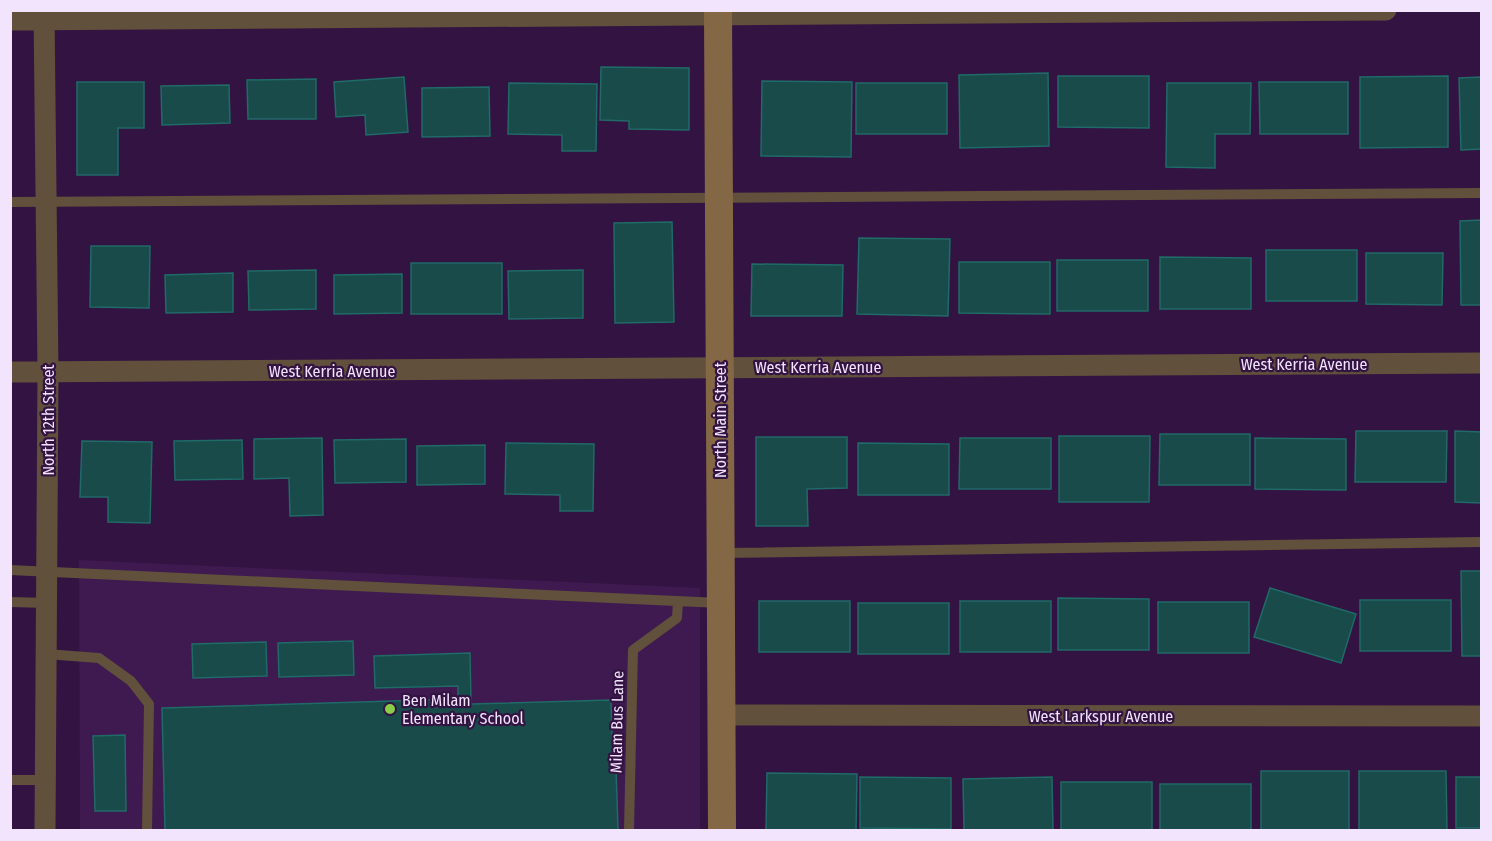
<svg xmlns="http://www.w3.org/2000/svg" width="1492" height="841" viewBox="0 0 1492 841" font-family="'Fira Sans Condensed',sans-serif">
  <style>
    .built { fill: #3e1a50 }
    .building { fill: #184b4a; stroke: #206a68; stroke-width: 1.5 }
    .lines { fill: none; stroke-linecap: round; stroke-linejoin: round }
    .lane { stroke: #61503b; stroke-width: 10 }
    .street { stroke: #61503b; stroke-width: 21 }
    .secondary { stroke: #846846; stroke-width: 28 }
    .poi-dot { fill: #8ace48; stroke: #331342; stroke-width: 2 }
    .labels { text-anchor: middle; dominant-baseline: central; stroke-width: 4.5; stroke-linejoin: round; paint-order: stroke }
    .street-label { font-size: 16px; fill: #f2e4fc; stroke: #331342 }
    .poi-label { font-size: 16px; fill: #f2e4fc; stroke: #331342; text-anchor: start }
  </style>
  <rect width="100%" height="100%" fill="#331342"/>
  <path class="built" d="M79 560 700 588V830H80Z"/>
  <path class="building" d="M601 67 689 68V130L629 129V121L600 120Z
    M1048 73 1049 146 960 148 959 75Z
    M1058 76H1149V128L1058 127Z
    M1448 76V147L1360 148V77Z
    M404 77 408 132 366 135 365 115 336 117 334 82Z
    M1482 77V149L1461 150 1459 78Z
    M316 79V119H248L247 80Z
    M762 81 852 82 851 157 761 156Z
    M77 82H144V128H118V175H77Z
    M1259 82H1348V134H1260Z
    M509 83 597 84 596 151H562V135L508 134Z
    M856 83H947V134H856Z
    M1167 83H1251L1250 134H1215V168L1166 167Z
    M229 85 230 123 162 125 161 86Z
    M489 87 490 136 422 137V88Z
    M1482 220V305H1461L1460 221Z
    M672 222 674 322 615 323 614 223Z
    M859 238 950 239 948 316 857 314Z
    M91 246H150L149 308 90 307Z
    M1266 250H1357V301H1266Z
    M1366 253H1443L1442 305 1366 304Z
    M1160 257 1251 258V309H1160Z
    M1057 260H1148V311H1057Z
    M959 262H1050V314L959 313Z
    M411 263H502V314H411Z
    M752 264 843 265 842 316H751Z
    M316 270V309L249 310 248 271Z
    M583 270V318L509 319 508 271Z
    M233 273V312L166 313 165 275Z
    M402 274V313L334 314V275Z
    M1356 431H1447L1446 482H1355Z
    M1455 431 1482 432V503L1455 502Z
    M1160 434H1250V485H1159Z
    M1059 436H1150L1149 502H1059Z
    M756 437H847V488L807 489 808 526H756Z
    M322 438 323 515 290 516 289 478 254 479V439Z
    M960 438H1051V489H959Z
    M1255 438 1346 439V490L1255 489Z
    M406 439V482L335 483 334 440Z
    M242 440 243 479 175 480 174 441Z
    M82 441 152 442 150 523 108 522V497H80Z
    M506 443 594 444 593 511H560V495L505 494Z
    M858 443 949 444V495H858Z
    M485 445V484L417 485V446Z
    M1461 571H1482V656H1462Z
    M1270 588 1356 614 1341 663 1254 637Z
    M1058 598 1149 599V650H1058Z
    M1360 600H1451V651H1360Z
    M759 601H850V652H759Z
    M960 601H1051V652H960Z
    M1158 602H1249V653H1158Z
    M858 603H949V654H858Z
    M353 641 354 675 279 677 278 643Z
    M266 642 267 676 193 678 192 644Z
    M470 653 471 704 611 700 612 737H615L618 830H165L162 708 458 699V686L375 688 374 656Z
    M125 735 126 811H95L93 736Z
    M1261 771H1349V830H1261Z
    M1359 771H1446L1447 830H1359Z
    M767 773 857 774 856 830H766Z
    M860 777 951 778V829L860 828Z
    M1052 777 1053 830H964L963 779Z
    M1456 777H1482V828H1456Z
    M1061 782H1152V830H1061Z
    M1160 784H1251V830H1160Z"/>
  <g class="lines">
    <path class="lane" d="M10 202 1482 193
      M723 553 1482 542
      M10 570 720 603
      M10 602 47 603
      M46 654 99 658 131 681 149 704 147 830
      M10 780H45
      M629 830 633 650 677 618 678 601"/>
    <path class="street" d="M44 10 48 372 45 830
      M10 20 1386 10
      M10 372 1482 363
      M721 715 1482 716"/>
    <path class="secondary" d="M718 10 722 830"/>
  </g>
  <circle class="poi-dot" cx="390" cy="709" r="6"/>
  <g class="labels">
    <g class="street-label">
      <text x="1304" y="364">West Kerria Avenue</text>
      <text x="818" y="367">West Kerria Avenue</text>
      <text x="332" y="371">West Kerria Avenue</text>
      <text transform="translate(48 420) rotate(-90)">North 12th Street</text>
      <text transform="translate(720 420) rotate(-90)">North Main Street</text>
      <text x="1101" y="716">West Larkspur Avenue</text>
      <text transform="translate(617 722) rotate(-89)">Milam Bus Lane</text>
    </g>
    <g class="poi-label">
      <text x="402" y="700">Ben Milam<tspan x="402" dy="18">Elementary School</tspan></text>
    </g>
  </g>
  <rect width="1492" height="841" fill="none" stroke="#f2e4fc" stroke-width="24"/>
</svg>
